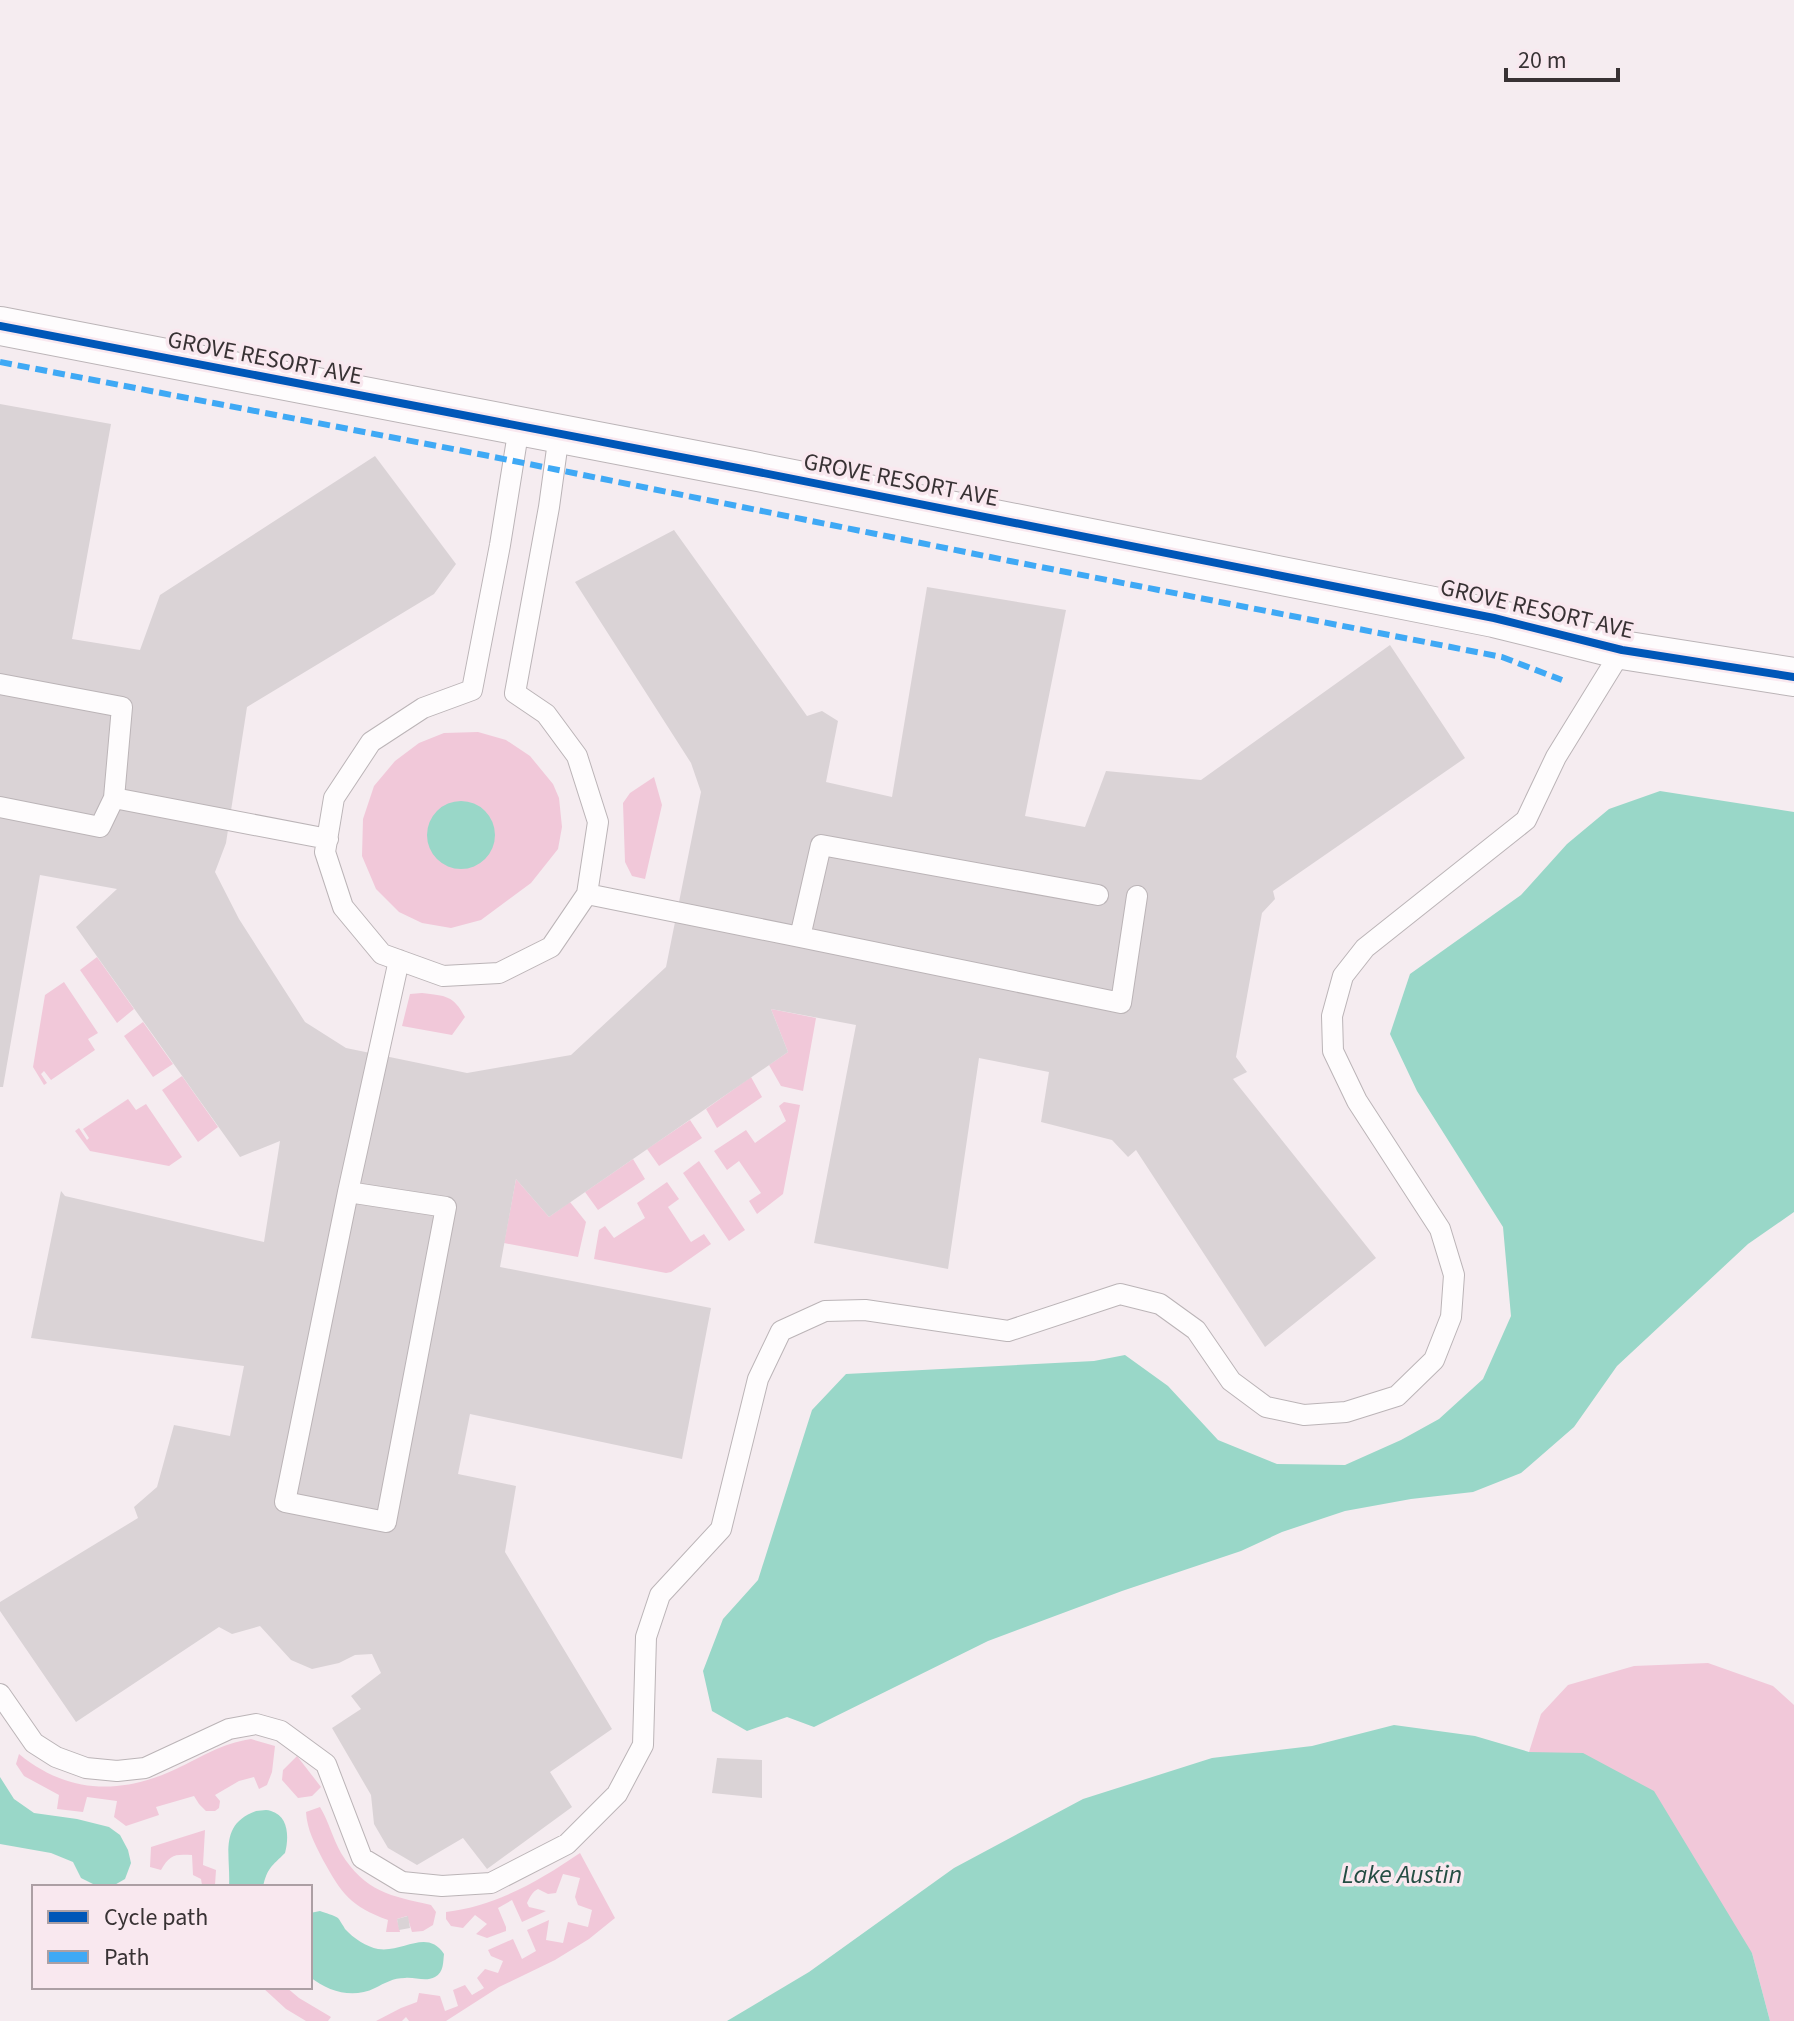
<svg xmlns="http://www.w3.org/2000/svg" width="1794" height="2021" viewBox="0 0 1794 2021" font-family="'Source Sans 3',sans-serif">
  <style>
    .green { fill: #f1c8d9 }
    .water { fill: #99d7c8 }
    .building { fill: #dad3d6 }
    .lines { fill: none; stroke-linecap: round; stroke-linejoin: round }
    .lane-casing { stroke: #bbb4b7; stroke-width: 22 }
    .street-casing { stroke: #bbb4b7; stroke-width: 40 }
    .lane { stroke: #fefcfd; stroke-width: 20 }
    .street { stroke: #fefcfd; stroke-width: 38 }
    .quiet { stroke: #3fa9f5; stroke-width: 6; stroke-dasharray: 12 6; stroke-linecap: butt }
    .cycleway-casing { stroke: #f9e8ef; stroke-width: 13 }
    .cycleway { stroke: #0057b8; stroke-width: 8 }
    .labels { text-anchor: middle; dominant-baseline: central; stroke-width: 7; stroke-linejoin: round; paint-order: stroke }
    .street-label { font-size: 24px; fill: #383234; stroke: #f9e8ef }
    .water-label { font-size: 26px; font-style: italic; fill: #244d43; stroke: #f9e8ef }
  </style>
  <rect width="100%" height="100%" fill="#f5ecf0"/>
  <path class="green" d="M478 732 506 740 530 756 553 784 559 798 562 827 558 849 531 883 481 920 451 928 422 923 399 912 376 889 362 856 363 819 374 786 395 761 419 743 444 733Z
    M654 777 662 805 645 879 632 876 625 862 623 803 630 793Z
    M97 957 134 1009 117 1023 80 970Z
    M64 982 98 1033 88 1039 95 1050 51 1080 44 1071 41 1074 47 1083 44 1085 33 1067 45 995Z
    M422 993C446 996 453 995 465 1017L452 1035 402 1026 410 994Z
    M771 1009 816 1018 803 1091 781 1086 769 1065 788 1052Z
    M143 1022 173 1064 153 1077 124 1036Z
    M182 1076 218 1127 198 1142 162 1090Z
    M751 1077 762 1097 717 1128 706 1109Z
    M128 1099 136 1110 146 1104 182 1157 169 1166 90 1151 75 1131 79 1128 87 1140 89 1138 83 1129Z
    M784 1102 800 1105 783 1194 757 1214 749 1201 761 1193 739 1161 727 1170 714 1151 746 1130 755 1143 786 1121 779 1106Z
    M690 1120 702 1138 659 1166 647 1149Z
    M633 1159 645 1179 598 1210 585 1192Z
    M699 1161 745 1230 729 1241 683 1173Z
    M516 1179 549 1217 570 1202 586 1222 578 1257 504 1243Z
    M667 1182 679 1199 668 1207 691 1242 704 1234 711 1244 671 1272 666 1273 594 1259 599 1230 605 1226 614 1238 645 1218 637 1203Z
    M1708 1663 1773 1686 1794 1705V2021H1770L1752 1953 1529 1752 1541 1714 1568 1685 1634 1666Z
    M251 1739 275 1746 272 1772 267 1785 259 1789 254 1777 239 1781 215 1795 220 1801 219 1808 215 1811H206L199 1804 194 1796 156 1807 159 1815 126 1826 114 1817 117 1801 87 1797 83 1812 57 1809 59 1795 24 1776 16 1764 19 1754C68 1794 120 1795 176 1769 204 1756 220 1744 251 1739Z
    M297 1756 321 1787 312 1796 298 1798 282 1780 283 1770Z
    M320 1807C329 1822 333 1839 341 1853 365 1892 391 1896 431 1905L436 1912 433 1925 423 1931 412 1932 407 1916 397 1919 400 1932H386L388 1920C350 1906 342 1894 323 1860 315 1844 307 1830 306 1812Z
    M205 1830 203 1865 216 1870 215 1885 211 1887 202 1885 201 1879 193 1875 192 1855C175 1854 170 1854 161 1870L150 1867 151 1847Z
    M580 1853 615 1918 589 1939 555 1960 499 1987 446 2021H409L406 2017 402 2021H376L401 2008 417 2002 419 1993 440 1996 445 2011 458 2006 453 1990 465 1985 472 1995 484 1988 477 1978 485 1969 498 1973 503 1961 491 1956 488 1950 513 1939 522 1959 536 1951 527 1930 549 1920 546 1940 563 1943 568 1922 588 1927 592 1910 578 1905 575 1897 580 1878 563 1874 556 1893 548 1894 538 1889C532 1892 530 1897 527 1903L529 1907 546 1911 522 1922 512 1900 498 1908 506 1927V1931L487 1938 476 1934 487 1924 475 1915 463 1928 451 1926 446 1919V1912C496 1906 539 1881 580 1853Z
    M262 1987H286L299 1998 331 2017 328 2021H306L286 2009Z"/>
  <path class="water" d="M1660 791 1794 812V1212L1748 1244 1617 1366 1574 1427 1521 1473 1473 1492 1411 1499 1345 1511 1282 1532 1241 1551 1122 1591 988 1641 814 1727 787 1717 747 1731 712 1711 703 1671 723 1619 758 1580 812 1410 846 1374 1094 1361 1125 1355 1168 1386 1218 1440 1277 1464 1345 1465 1401 1440 1439 1419 1483 1379 1511 1316 1503 1227 1417 1091 1390 1034 1410 974 1521 895 1567 844 1609 809Z
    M427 835a34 34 0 1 1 68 0a34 34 0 1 1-68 0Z
    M1394 1725 1475 1736 1529 1752 1583 1753 1654 1791 1752 1953 1770 2021H727L809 1972 954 1868 1083 1799 1212 1758 1312 1746Z
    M0 1777 14 1799 34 1813 77 1819 109 1827 120 1835 128 1850 131 1863 125 1879 111 1887 95 1885 81 1878 73 1862 51 1853 0 1844Z
    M256 1811C261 1811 266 1809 271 1811 289 1816 289 1838 285 1853 272 1866 267 1868 263 1887H229C231 1855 218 1825 256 1811Z
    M320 1911C325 1913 334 1915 338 1918 339 1919 344 1927 345 1929 353 1938 367 1947 378 1949 403 1953 427 1928 444 1954 443 1962 444 1972 435 1977 426 1982 415 1977 405 1978 393 1978 385 1983 375 1988 353 1999 329 1992 310 1977V1913Z"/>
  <path class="building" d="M0 404 111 424 72 639 140 650 160 595 375 456 456 564 434 594 247 707 226 843 215 872 239 919 305 1022 346 1048 467 1073 571 1055 666 967 701 792 691 763 575 582 674 530 807 716 822 711 838 721 826 782 892 797 927 587 1066 610 1025 816 1085 827 1106 771 1201 780 1390 645 1465 758 1273 891 1275 899 1262 913 1236 1057 1247 1072 1233 1079 1376 1258 1265 1347 1136 1150 1128 1157 1112 1140 1041 1122 1049 1072 979 1058 948 1269 814 1243 856 1025 771 1009 788 1052 549 1217 516 1179 500 1267 711 1308 682 1459 470 1414 458 1474 516 1486 505 1552 612 1729 550 1772 572 1807 487 1869 463 1838 417 1865 388 1848 374 1824 371 1795 332 1728 361 1709 351 1696 381 1673 372 1654 355 1655 339 1663 312 1669 291 1660 260 1626 232 1634 219 1627 76 1722 0 1611V1602L138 1518 134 1507 157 1487 174 1425 230 1436 244 1366 31 1338 61 1191 65 1196 264 1242 280 1141 240 1157 76 927 117 889 40 875 3 1087H0Z
    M717 1758 762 1760V1798L712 1793Z
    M408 1916 410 1928 399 1930 397 1919Z"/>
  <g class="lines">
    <g class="lane-casing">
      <path id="lane" d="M519 427 500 545 472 690 423 708 371 742 334 798 325 852 343 907 382 954 443 976 499 973 551 947 587 894 598 822 577 756 546 714 515 693 549 507 559 434
        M0 684 122 707 114 798 100 827 0 807
        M114 798 328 839
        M587 894 800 937
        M1098 895 821 845 800 937 1121 1003 1137 896
        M348 1192 285 1502 386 1522 446 1207 348 1192 399 960
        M0 1694 34 1743 56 1757 86 1768 117 1771 145 1768 229 1729 256 1724 281 1731 326 1764 362 1858 402 1882 442 1886 491 1883 567 1844 617 1794 643 1745 646 1637 660 1595 721 1529 758 1379 781 1331 825 1311 865 1310 1008 1331 1120 1294 1160 1304 1196 1330 1231 1381 1266 1407 1304 1415 1346 1412 1397 1396 1434 1360 1451 1317 1454 1275 1440 1229 1357 1101 1333 1051 1332 1016 1343 976 1365 948 1526 820 1556 757 1622 650"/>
    </g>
    <g class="street-casing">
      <path id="street" d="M0 326 748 470 1494 618 1622 650 1794 677"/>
    </g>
    <use href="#lane" class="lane"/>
    <use href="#street" class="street"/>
    <path class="quiet" d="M0 362 484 455 1010 561 1502 657 1562 680"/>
    <g class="cycleway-casing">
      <path id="cycleway" d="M0 326 748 470 1494 618 1622 650 1794 677"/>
    </g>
    <use href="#cycleway" class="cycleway"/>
  </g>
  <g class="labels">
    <g class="street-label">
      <text transform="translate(265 358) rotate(11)">GROVE RESORT AVE</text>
      <text transform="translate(901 480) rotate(11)">GROVE RESORT AVE</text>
      <text transform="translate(1537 609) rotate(13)">GROVE RESORT AVE</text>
    </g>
    <g class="water-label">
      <text x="1402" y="1874">Lake Austin</text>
    </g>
  </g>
  <rect x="32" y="1885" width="280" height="104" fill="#f9e8ef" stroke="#ac9fa4" stroke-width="2"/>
  <rect x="48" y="1911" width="40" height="12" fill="#0057b8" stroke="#ac9fa4" stroke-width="2"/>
  <text x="104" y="1925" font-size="24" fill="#383234">Cycle path</text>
  <rect x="48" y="1951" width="40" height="12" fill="#3fa9f5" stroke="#ac9fa4" stroke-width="2"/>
  <text x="104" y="1965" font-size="24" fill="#383234">Path</text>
  <path d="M1506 68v12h112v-12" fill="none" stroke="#383234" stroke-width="4"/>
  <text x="1518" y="68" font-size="24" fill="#383234" stroke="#f9e8ef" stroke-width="6" paint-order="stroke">20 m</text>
</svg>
